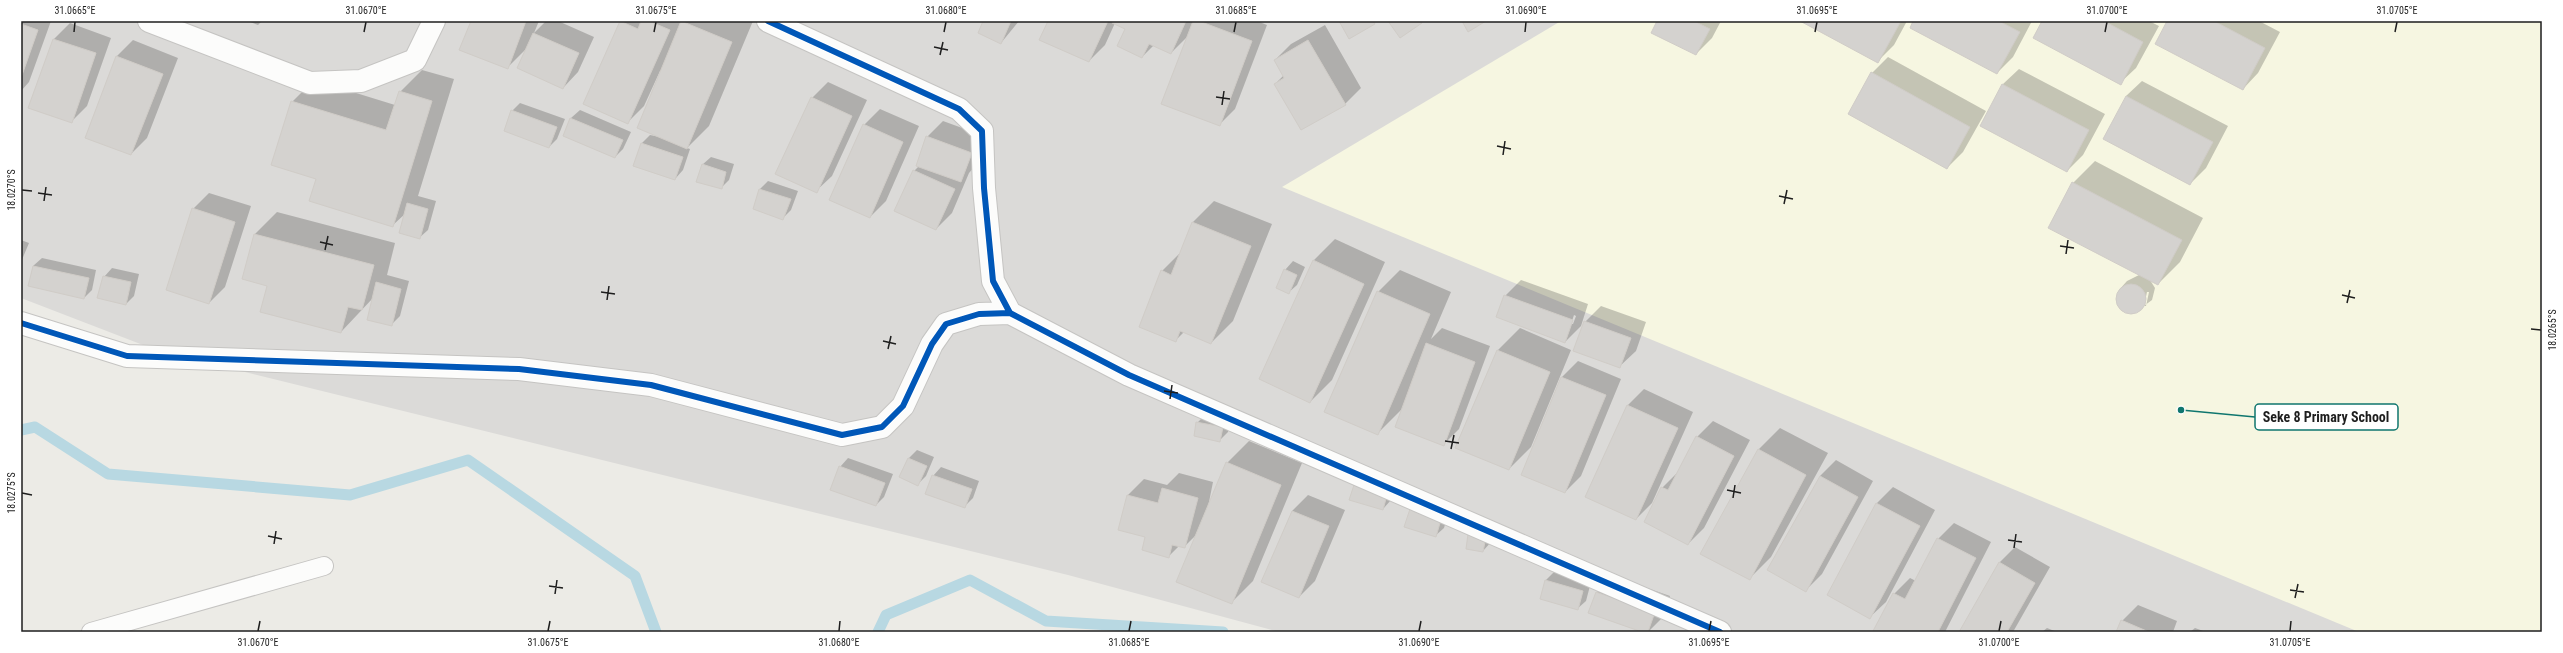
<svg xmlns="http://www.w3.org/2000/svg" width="2563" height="653" viewBox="0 0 2563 653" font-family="'Roboto Condensed',sans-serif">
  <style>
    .residential { fill: #dbdad8 }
    .education { fill: #f6f6e1 }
    .shadow { fill: #0003; fill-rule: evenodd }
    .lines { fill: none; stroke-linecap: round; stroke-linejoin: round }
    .stream { stroke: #b8d8e2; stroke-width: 11 }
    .building { fill: #d4d2cf; stroke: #d0ccc7 }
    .service-casing { stroke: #c5c4c2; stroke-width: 20 }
    .minor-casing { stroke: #c5c4c2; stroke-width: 24 }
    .service { stroke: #fcfcfb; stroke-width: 18 }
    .minor { stroke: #fcfcfb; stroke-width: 22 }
    .cycleway-casing { stroke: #fff; stroke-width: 8 }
    .cycleway { stroke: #0057b8; stroke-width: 6 }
    .ticks { fill: none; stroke: #1e1e1e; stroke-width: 1.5 }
    .leader { fill: none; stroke: #0f766e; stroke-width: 1.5 }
    .callout-dot { fill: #0f766e; stroke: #fff; stroke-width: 1.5 }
    .callout { fill: #fff; stroke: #0f766e; stroke-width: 1.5 }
    .callout-label { font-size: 14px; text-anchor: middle; font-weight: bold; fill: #1e1e1e }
    .neatline { fill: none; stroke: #1e1e1e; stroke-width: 1.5 }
    .ticks-label { font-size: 10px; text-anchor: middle; fill: #1e1e1e }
  </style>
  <rect width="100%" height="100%" fill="#ecebe6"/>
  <path class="residential" d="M21 21H2542V632H1279L1068 575 156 350 21 298Z"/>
  <path class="education" d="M1561 21H2542V632H2359L1282 187Z"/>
  <path class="shadow" d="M21 21H51L29 82 21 91Z
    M248 21H262L258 25Z
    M472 21H539L534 33 546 21H558L594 37 578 72 563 88 527 48 507 68Z
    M621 21H753L709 126 687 148 690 149 683 170 675 179 642 143 650 135 660 137 661 71H660L644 106 628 122Z
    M984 21H1019L1001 43Z
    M1049 21H1257L1267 25 1235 109 1219 125 1189 35 1171 53 1154 45 1142 57 1126 28 1115 23 1105 45 1089 61Z
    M1658 21H1721L1712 38 1696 54Z
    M1802 21H1907L1894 45 1878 61Z
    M1914 21H2032L2013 57 1997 73Z
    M2043 21H2149L2159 26 2136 68 2120 83Z
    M2169 21H2259L2280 32 2258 73 2243 89Z
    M70 23 111 38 87 106 71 122 30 108 54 39Z
    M1325 25 1361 88 1345 104 1275 84 1284 75 1275 60 1291 44Z
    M133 40 178 58 147 138 131 154 86 137 117 56Z
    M1888 57 1986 111 1963 152 1947 168 1872 73Z
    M2019 69 2105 114 2083 155 2067 171 1981 126 2003 84Z
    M422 70 454 79 418 196 436 201 428 230 419 238 406 213 393 225 317 178 292 102 314 80 395 105 400 92Z
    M2142 81 2228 126 2206 168 2190 184 2126 96Z
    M828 82 867 100 832 176 816 191 812 98Z
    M520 103 565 119 557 139 549 147 512 111Z
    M880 109 919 126 886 201 870 217 864 125Z
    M580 110 631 132 623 149 615 157 564 135 571 118Z
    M943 121 987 137 976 165 969 173 952 213 936 229 914 171 919 166 927 137Z
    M711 157 734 164 729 180 721 188 702 165Z
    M2095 161 2203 218 2180 262 2158 284 2150 280 2155 288 2152 300 2133 314 2122 311 2116 301 2119 290 2127 281 2139 275 2073 183ZM2147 292H2149L2146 306H2144Z
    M768 181 798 191 791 210 783 218 754 209 760 189Z
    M209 193 251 206 225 287 209 303 193 209Z
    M1214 201 1272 224 1233 321 1211 343 1184 332 1176 340 1162 271 1181 252 1192 223Z
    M277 212 395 243 387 275 409 281 400 316 391 325 373 298 341 332 268 285 244 279 255 234Z
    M1335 239 1385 262 1332 380 1310 402 1313 261Z
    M21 240 29 243 21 262Z
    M42 258 96 270 92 290 84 298 29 285 33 266Z
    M1293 261 1305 267 1297 285 1288 293 1285 270Z
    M112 268 139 274 134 296 126 304 104 277Z
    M1400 270 1451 292 1431 339 1442 328 1490 346 1459 429 1443 445 1403 408 1377 434 1378 292Z
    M1521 280 1588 304 1581 326 1565 342 1505 296ZM1574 315 1576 316 1573 324H1571Z
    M1601 306 1646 322 1636 351 1620 366 1585 322Z
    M1520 328 1571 350 1531 447 1509 469 1457 447 1498 350Z
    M1578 361 1621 379 1581 476 1565 492 1522 474 1562 377Z
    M1644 389 1693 412 1652 503 1636 519 1587 497 1628 405Z
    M1206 414 1230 419 1228 432 1220 440 1197 423Z
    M1713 421 1750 440 1704 528 1688 544 1662 488 1678 472 1697 437Z
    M1780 428 1828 453 1771 557 1749 579 1758 450Z
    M1249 441 1302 463 1253 581 1231 603 1196 535 1184 547 1179 546 1169 556 1147 536 1128 495 1144 479 1167 485 1179 473 1213 482 1208 507 1227 463Z
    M917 450 934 457 926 476 917 485 901 477 909 458Z
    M848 458 893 474 884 497 876 505 840 467Z
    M1836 460 1873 481 1822 574 1806 590 1820 476Z
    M941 467 979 481 973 498 965 506 933 476Z
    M1355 486 1391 500 1383 509Z
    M1893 487 1935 510 1886 602 1870 617 1828 595 1877 503Z
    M1308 495 1345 510 1315 581 1299 597 1262 582 1292 511Z
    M1450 508 1444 528 1435 536 1405 527Z
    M1954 523 1991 542 1945 632 1875 631 1894 594 1910 578 1916 581 1938 539Z
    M1477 527 1491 542 1483 551Z
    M2015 547 2050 567 2013 632H1961L1999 563Z
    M1554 572 1591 582 1586 601 1577 609 1541 598 1546 580Z
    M1613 576 1670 596 1663 617 1648 632 1589 613 1597 592Z
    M2138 605 2177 621 2173 632H2117L2122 621Z
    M2047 628 2057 632H2042Z
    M2195 628 2206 632H2190Z"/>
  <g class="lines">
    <path class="stream" d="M21 430 35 427 108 474 350 495 468 460 635 576 656 632
      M878 632 886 615 970 580 1046 621 1223 632"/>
  </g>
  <path class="building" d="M471 21H526L508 69 459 50Z
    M620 21 638 29 641 21H649L670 30 628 124 583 104Z
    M681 21 732 42 687 149 637 128Z
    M983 21H1011L1001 44 978 33Z
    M1048 21H1108L1089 62 1039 40Z
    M1113 21H1186L1171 54 1149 44 1142 58 1117 46 1125 29 1112 23Z
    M1193 21H1199L1252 41 1220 126 1161 104Z
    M1339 21H1373L1375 24 1349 39Z
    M1388 21H1421L1422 23 1400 38Z
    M1462 21H1486L1468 32Z
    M1657 21H1694L1710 29 1696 55 1651 33Z
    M1800 21H1901L1878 63Z
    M1913 21H1999L2020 32 1997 74 1910 28Z
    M2042 21H2104L2143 42 2121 85 2033 38Z
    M2167 21H2214L2265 48 2243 90 2155 44Z
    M21 24 38 30 21 78Z
    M533 33 579 53 563 89 517 68Z
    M53 39 96 53 72 123 28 108Z
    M1308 40 1346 105 1301 130 1274 84 1284 78 1274 60Z
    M116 56 163 74 131 155 85 138Z
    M1871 72 1970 127 1947 169 1848 114Z
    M2002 84 2089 130 2067 172 1980 126Z
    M399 91 432 101 393 227 309 201 316 179 271 165 291 101 386 130Z
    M2126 96 2213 142 2190 185 2103 139Z
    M811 97 852 116 817 193 775 174Z
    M511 110 557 127 549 148 504 131Z
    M570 118 623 140 615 158 563 136Z
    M863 124 903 142 870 218 829 200Z
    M926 136 972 153 961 182 916 166Z
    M641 143 683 157 675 180 633 166Z
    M702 164 726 172 722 189 696 182Z
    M913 170 955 189 936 230 894 211Z
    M2072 182 2182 240 2158 285 2048 228Z
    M759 189 791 199 783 220 753 209Z
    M407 203 428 209 420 239 399 233Z
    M192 208 235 222 209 304 166 290Z
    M1192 222 1251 246 1211 344 1180 331 1176 342 1139 327 1161 270 1171 275Z
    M254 234 374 265 362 310 348 307 341 333 260 312 267 286 242 279Z
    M1313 260 1364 284 1310 403 1259 379Z
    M33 266 89 278 84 299 28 286Z
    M1284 269 1297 275 1289 294 1276 288Z
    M103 276 131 282 126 305 97 298Z
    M376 282 401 289 392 326 367 320Z
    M2116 299a15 15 0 1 1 30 0a15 15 0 1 1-30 0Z
    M1377 291 1430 314 1378 435 1324 412Z
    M1504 295 1573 320 1565 343 1496 317Z
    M1584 321 1631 338 1620 368 1573 351Z
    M1426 343 1475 362 1444 446 1395 427Z
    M1497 350 1550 372 1509 470 1455 448Z
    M1561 377 1606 395 1565 493 1521 475Z
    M1627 405 1678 428 1636 520 1585 497Z
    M1196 422 1223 427 1220 442 1194 436Z
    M1696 436 1734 456 1688 545 1644 522 1661 487 1668 490Z
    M1758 449 1806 475 1750 580 1700 554Z
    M908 458 927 466 918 486 899 477Z
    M1226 462 1281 485 1232 604 1176 582Z
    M839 466 885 483 876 506 830 490Z
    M932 475 972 489 965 508 925 494Z
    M1820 476 1858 497 1806 592 1767 570Z
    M1354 485 1387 495 1383 510 1349 500Z
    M1162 488 1198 498 1185 548 1172 545 1169 558 1142 550 1145 537 1118 530 1127 495 1158 503Z
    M1876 503 1920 526 1870 619 1827 595Z
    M1411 506 1442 516 1436 537 1404 527Z
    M1292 511 1329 526 1299 598 1261 582Z
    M1468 534 1486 537 1483 552 1466 549Z
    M1937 538 1976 558 1938 632 1873 631 1893 593 1905 599Z
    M1999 562 2035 583 2007 632H1959Z
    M1545 580 1583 591 1578 610 1540 599Z
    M1596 592 1655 612 1648 632H1642L1588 613Z
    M2121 620 2149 632H2116Z"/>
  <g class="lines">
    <g class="service-casing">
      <path id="service" d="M91 632 324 566"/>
    </g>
    <g class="minor-casing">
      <path id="minor" d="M149 21 310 83 361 81 415 60 434 21
        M768 21 959 109 982 131 984 188 993 281 1010 313 1129 375 1720 632
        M21 323 127 356 519 369 651 385 842 435 882 427 903 406 932 344 946 324 979 314 1010 313"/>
    </g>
    <use href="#service" class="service"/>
    <use href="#minor" class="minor"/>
    <g class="cycleway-casing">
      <path id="cycleway" d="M768 21 959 109 982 131 984 188 993 281 1010 313 1129 375 1720 632
        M21 323 127 356 519 369 651 385 842 435 882 427 903 406 932 344 946 324 979 314 1010 313"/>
    </g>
    <use href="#cycleway" class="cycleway"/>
  </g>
  <path class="ticks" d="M74 32 75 22M364 32 366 22M654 32 656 22M944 32 946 22M1234 32 1236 22M1525 32 1526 22M1815 32 1817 22M2105 32 2107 22M2395 32 2397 22M934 47 948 50M940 55 943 42M1216 97 1230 99M1222 105 1224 91M1497 146 1511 149M1503 155 1505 141M22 190 32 191M38 193 52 195M1779 196 1793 199M44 201 46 187M1784 204 1787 190M320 242 333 245M2060 246 2074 248M325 250 328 236M2066 254 2068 240M601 292 615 294M2342 295 2355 298M607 300 609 286M2347 303 2350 290M2531 329 2541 330M883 341 896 344M888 349 891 336M1164 391 1178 393M1170 399 1172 385M1445 441 1459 443M1451 449 1454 435M1727 490 1741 493M22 493 32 495M1733 498 1735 485M268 536 282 539M2008 540 2022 542M274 544 276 531M2014 548 2016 534M549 586 563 588M2290 590 2304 592M555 594 557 580M2295 598 2298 584M258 631 260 621M548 631 550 621M839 631 840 621M1129 631 1131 621M1419 631 1421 621M1709 631 1711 621M1999 631 2001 621M2290 631 2291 621"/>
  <path class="leader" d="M2181 410L2255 417"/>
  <circle class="callout-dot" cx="2181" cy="410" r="4"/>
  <rect class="callout" x="2255" y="404" width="143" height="26" rx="4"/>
  <g class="callout-label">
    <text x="2326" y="422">Seke 8 Primary School</text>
  </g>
  <rect width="2563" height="653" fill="none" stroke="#ffffff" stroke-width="44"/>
  <rect x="22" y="22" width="2519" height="609" class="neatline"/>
  <g class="ticks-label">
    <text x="75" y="14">31.0665°E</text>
    <text x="366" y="14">31.0670°E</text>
    <text x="656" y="14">31.0675°E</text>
    <text x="946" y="14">31.0680°E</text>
    <text x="1236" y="14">31.0685°E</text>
    <text x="1526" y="14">31.0690°E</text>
    <text x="1817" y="14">31.0695°E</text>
    <text x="2107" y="14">31.0700°E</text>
    <text x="2397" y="14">31.0705°E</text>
    <text transform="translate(11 190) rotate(-90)" y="4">18.0270°S</text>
    <text transform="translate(2552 330) rotate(-90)" y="4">18.0265°S</text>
    <text transform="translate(11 493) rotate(-90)" y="4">18.0275°S</text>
    <text x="258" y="646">31.0670°E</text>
    <text x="548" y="646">31.0675°E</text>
    <text x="839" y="646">31.0680°E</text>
    <text x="1129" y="646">31.0685°E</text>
    <text x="1419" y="646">31.0690°E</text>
    <text x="1709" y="646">31.0695°E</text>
    <text x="1999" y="646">31.0700°E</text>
    <text x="2290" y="646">31.0705°E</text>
  </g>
</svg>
